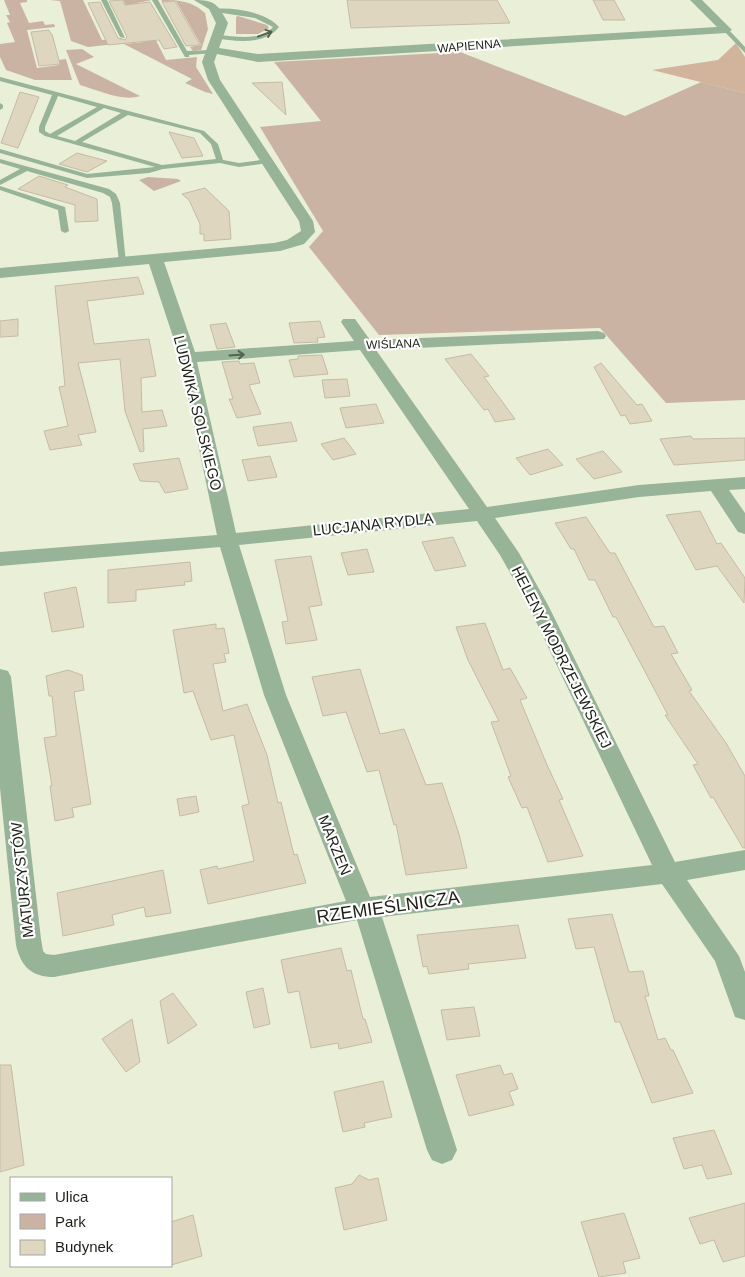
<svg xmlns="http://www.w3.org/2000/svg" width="745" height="1277" viewBox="0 0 745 1277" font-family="Arial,sans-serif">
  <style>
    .green { fill: #cab3a2 }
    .forest { fill: #d2b49d }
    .building { fill: #dfd6bf; stroke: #c5bba5 }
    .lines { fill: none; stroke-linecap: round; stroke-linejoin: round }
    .lane { fill: #97b398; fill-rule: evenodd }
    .street { fill: #97b398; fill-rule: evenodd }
    .oneway { stroke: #546251 }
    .labels { text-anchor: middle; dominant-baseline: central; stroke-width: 4.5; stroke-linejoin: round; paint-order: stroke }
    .far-street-label { font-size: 12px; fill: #1e2017; stroke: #fff }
    .street-label { font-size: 15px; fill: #1e2017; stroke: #fff }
    .near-street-label { font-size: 18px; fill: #1e2017; stroke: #fff }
  </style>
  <rect width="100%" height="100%" fill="#eaefd7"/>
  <path class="green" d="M4 0H27V2L20 3 29 23 43 21 45 25 54 24 55 27 27 30 37 68 59 65V60L66 59 72 80H35L6 70 0 57V44L15 42 7 23 10 22 6 15H10Z
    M50 0H83L102 40 122 38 124 43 88 47 71 41 60 1Z
    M123 0H152L137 3 166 60 197 57 196 67 213 94 205 92 185 83 192 79 124 44 145 42Z
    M161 0C179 0 192 1 205 13L208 29 201 50 193 51 190 47 201 45 176 1 163 2Z
    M238 16 267 25 269 28 258 34H236V17Z
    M82 49 94 57 76 64 140 96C122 102 98 90 80 85L66 50Z
    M460 52 625 116 701 82 745 93V400L666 403 600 328 379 335 309 247 323 231 260 127 321 121 274 62Z
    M148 177 178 179 181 181 154 191 139 180Z"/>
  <path class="forest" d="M736 43 745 57V93L652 70 718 60Z"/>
  <path class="building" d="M122 0 125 5 150 2 177 47 164 49 159 40 108 45 88 3 100 2 118 38 125 40 127 37 109 1Z
    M347 0H497L510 23 351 28Z
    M593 0H614L625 20H603Z
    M175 1 200 45 186 46 162 2Z
    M49 30 51 34H52L60 64 39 66 31 32Z
    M282 82 286 115 252 83Z
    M20 92 39 97 18 148 1 143Z
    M169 132 194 138 203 156 182 158Z
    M77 153 107 161 87 172 59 164Z
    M39 176 68 185 65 187 97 199 98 221 75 222V205L18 189Z
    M205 188 229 211 231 239 204 241V234H200V224L189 200 182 194Z
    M138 277 144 294 87 301 94 344 149 339 156 376 141 378 142 412 162 410 167 426 143 429 144 451 140 452 125 411 120 359 78 363 96 432 78 435 82 445 50 450 44 431 68 426 59 387 65 386 55 286Z
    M18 319V336L0 337V321Z
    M320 321 325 337 317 338 318 342 294 343 289 323Z
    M226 323 235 347 217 349 210 325Z
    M471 354 489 376 484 377 515 419 495 422 488 409 484 410 445 359Z
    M322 355 328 374 294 377 289 360 298 359V356Z
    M239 361 240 364 254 363 260 383 249 385 261 414 237 418 229 399H233L222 362Z
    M601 363 637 405 642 404 652 421 630 424 625 415 621 416 594 367Z
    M347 379 350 396 325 398 322 380Z
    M376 404 384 423 346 428 340 408Z
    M291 422 297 441 258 446 253 427Z
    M691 436 693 439 745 438V460L674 465 660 439Z
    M344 438 356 454 333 460 321 444Z
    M548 449 563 465 530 475 516 458Z
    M603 451 622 472 594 479 576 459Z
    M270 456 277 477 248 481 242 460Z
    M179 458 188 489 165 493 159 482 140 481 133 464Z
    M700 511 717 544 721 543 745 578 744 603 717 566 696 570 666 515Z
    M586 517 610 553H615L654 627 664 626 678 653 671 654 692 690 689 691 726 743 745 776V848H743L713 797 711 798 693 765 698 764 665 715H668L616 617H613L595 580H589L574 549H571L555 523Z
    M453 537 466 566 435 571 422 542Z
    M367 549 374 572 348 575 341 553Z
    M311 556 322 605 309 607 317 640 286 644 282 622 288 621 275 560Z
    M190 562 192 581 184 582 185 585 136 590V601L108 603V570Z
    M76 587 84 627 52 632 44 593Z
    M485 623 503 670 510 668 527 698 520 700 547 765 563 799 559 800 583 856 548 862 527 807 522 808 508 777 511 776 491 722 499 721 468 660 456 627Z
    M216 624V629L224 628 229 653 224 654 226 662 213 664 223 711 247 704 267 755 278 803 281 802 294 855 297 854 306 883 208 904 200 870 217 866 218 869 254 861 242 806 249 804 234 735 211 740 193 691 184 693 173 630Z
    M360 669 380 734 404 729 426 785 442 783 459 834 467 868 406 875 396 824 394 825 379 770 367 772 346 712 323 716 312 677Z
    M68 670 82 675 84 690 74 692 91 804 72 808 74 817 55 821 50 786H52L44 738 56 736V732L52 696H49L46 676Z
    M196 796 199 812 180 816 177 799Z
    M163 870 171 913 146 917 144 907 112 915 114 925 63 936 57 893Z
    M612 914 629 972 643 971 649 996H645L658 1040 665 1038 671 1050H673L693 1093 652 1103 620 1022H615L594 947 576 949 568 919Z
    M518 925 526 958 468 964 469 969 429 974 427 966 423 967 417 935Z
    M341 948 347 971 351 970 363 1019H365L372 1042 339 1049 338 1043 311 1048 299 991 288 993 281 960Z
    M263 988 270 1024 254 1028 246 992Z
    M173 993 197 1025 168 1044 160 1001Z
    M474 1007 480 1036 447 1040 441 1010Z
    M132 1019 140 1062 126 1072 102 1039Z
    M0 1065H11L24 1165 0 1172Z
    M500 1065 504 1075 512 1073 518 1089 509 1092 514 1105 469 1116 456 1075Z
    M383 1081 392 1117 364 1123 365 1127 343 1132 334 1092Z
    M714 1130 732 1174 707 1179 702 1165 684 1169 673 1138Z
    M359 1175 369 1180 378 1178 387 1220 344 1230 335 1188 352 1184Z
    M745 1203V1256L723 1262 714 1240 700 1244 689 1218Z
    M624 1213 640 1258 623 1262 626 1273 599 1277 581 1222Z
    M193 1215 202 1256 171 1265V1222Z"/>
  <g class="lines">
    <path class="lane" d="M101 0H107L125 38 120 37Z
      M152 0H158L187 51 212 50 215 52 214 53 189 55V57H185Z
      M214 9C233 7 266 12 279 27 265 45 236 42 216 38V36L218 35C235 36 260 42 273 27L255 18 216 12 213 10Z
      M724 29H728L745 47V53L724 31Z
      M0 77 204 131 218 144 223 160 239 163 268 159 272 161 268 163 239 167 220 163 163 169 149 173 87 178 0 153V149L87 174 155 167 45 136 39 132V127L52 95 0 81ZM58 96 97 107 50 134 45 131V127ZM104 108 121 113 75 141 57 136ZM128 115 200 133 211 144 216 159 162 165 82 142Z
      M0 103 3 105V108L0 110Z
      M0 159 109 189 116 194 120 203 126 263 119 261 112 203 110 197 103 193 27 171 0 185V180L20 169 0 163Z
      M0 186 65 207 69 231 65 233 61 231 58 210 0 190Z"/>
    <path class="street" d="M194 0C216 0 218 5 228 23L219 48 258 54 717 27 690 0H702L732 30 726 33 258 62 217 54 214 62 220 80 313 221 315 232 304 244 280 251 164 262 195 352 354 341 341 322 343 319H355L370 340 598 331 604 333 606 336 604 339 376 350 487 507 639 485 745 477V489L729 490 745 513V534L738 532 711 491 639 497 495 518 519 553 548 605 675 862 745 850V870L687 880 739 956 745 972V1020L735 1017 715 961 662 884 382 917 457 1150 452 1160 442 1164 432 1160 427 1150 357 920 54 977C32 977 21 967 16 945L0 788V669L8 671 11 677 41 939 43 951 46 954 54 955 346 901 264 695 220 547 0 566V552L217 535 180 358 149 264 0 278V268L274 243 287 240 301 231 299 221 208 80 202 62 216 23 209 9ZM360 350 469 509 236 533 197 362ZM477 521 500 555 528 605 652 865 370 897 286 695 239 545Z"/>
  </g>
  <defs><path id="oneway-shaft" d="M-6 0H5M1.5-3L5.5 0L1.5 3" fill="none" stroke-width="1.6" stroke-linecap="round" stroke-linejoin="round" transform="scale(1.25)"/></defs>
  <g class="oneway">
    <use href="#oneway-shaft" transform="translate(265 34) rotate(-20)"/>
    <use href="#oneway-shaft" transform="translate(237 355) rotate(-4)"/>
  </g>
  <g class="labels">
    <g class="far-street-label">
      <text transform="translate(469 46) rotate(-5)">WAPIENNA</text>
      <text transform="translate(393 344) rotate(-2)">WIŚLANA</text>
    </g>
    <g class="street-label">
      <text transform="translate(198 413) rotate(76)">LUDWIKA SOLSKIEGO</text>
      <text transform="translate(373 524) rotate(-6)">LUCJANA RYDLA</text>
      <text transform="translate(562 657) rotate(63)">HELENY MODRZEJEWSKIEJ</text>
      <text transform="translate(335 845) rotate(68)">MARZEŃ</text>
      <text transform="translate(22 880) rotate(-96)">MATURZYSTÓW</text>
    </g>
    <g class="near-street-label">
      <text transform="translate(388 907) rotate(-8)">RZEMIEŚLNICZA</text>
    </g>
  </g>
  <rect x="10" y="1177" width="162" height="90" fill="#ffffff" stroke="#a5a6a2"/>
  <rect x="20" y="1193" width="25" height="8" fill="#97b398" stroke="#a5a6a2"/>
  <text x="55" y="1202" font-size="15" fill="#1e2017">Ulica</text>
  <rect x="20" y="1214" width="25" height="15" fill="#cab3a2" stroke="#a5a6a2"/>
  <text x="55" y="1227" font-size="15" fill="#1e2017">Park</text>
  <rect x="20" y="1240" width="25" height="15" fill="#dfd6bf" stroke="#a5a6a2"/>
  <text x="55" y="1252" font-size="15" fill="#1e2017">Budynek</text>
</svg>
